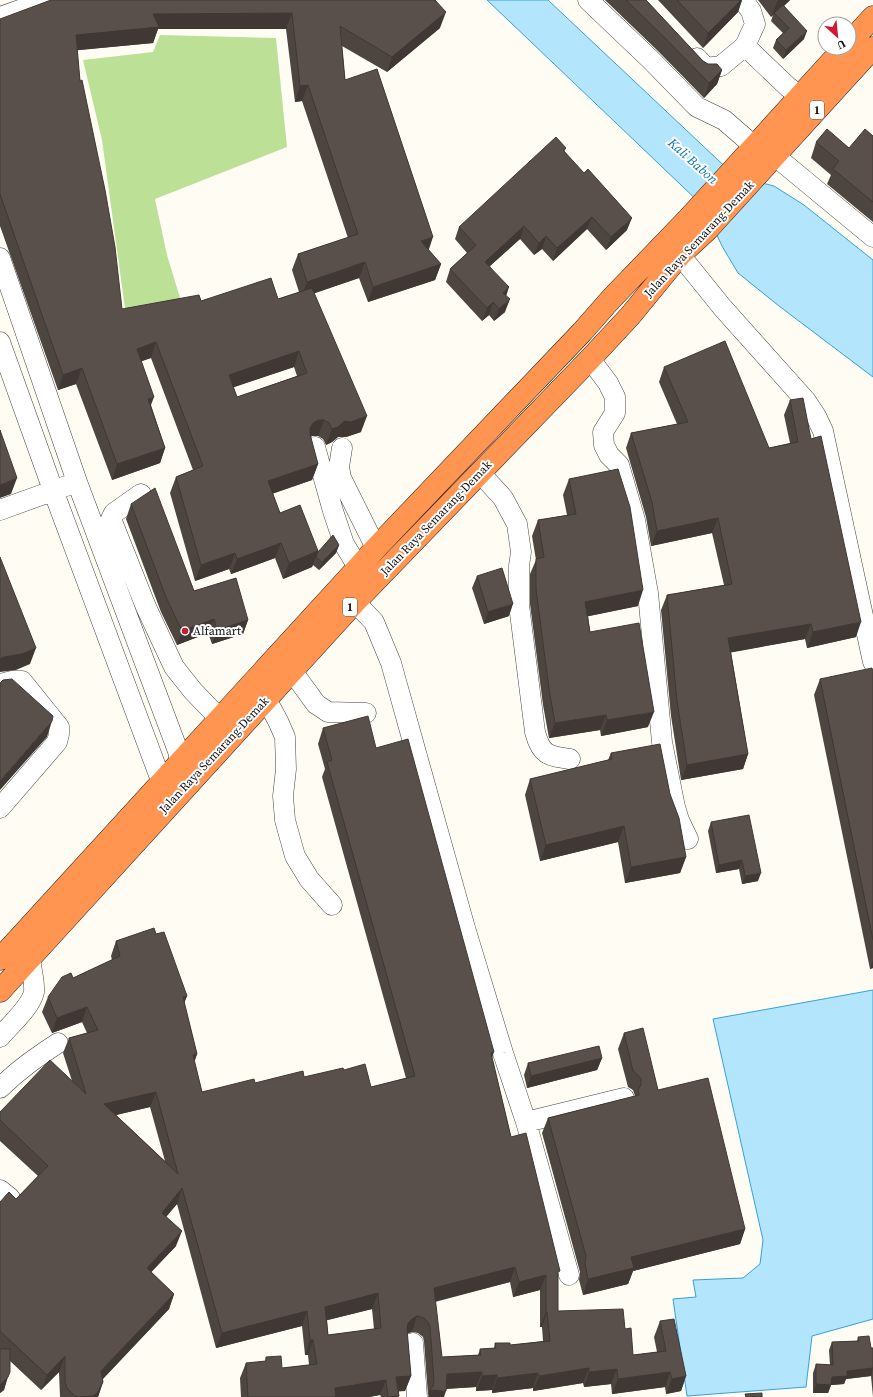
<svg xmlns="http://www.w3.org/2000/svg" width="873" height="1397" viewBox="0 0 873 1397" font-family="'Source Serif 4',serif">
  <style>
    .forest { fill: #bce096 }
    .water { fill: #b3e5fc; stroke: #33a2da }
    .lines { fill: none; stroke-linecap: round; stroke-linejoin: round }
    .minor-casing { stroke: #434343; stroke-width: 21 }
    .highway-casing { stroke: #212121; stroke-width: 23 }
    .minor { stroke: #fff; stroke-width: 20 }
    .highway { stroke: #ff9551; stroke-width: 22 }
    .wall { fill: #4d4540; fill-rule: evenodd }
    .shaded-wall { fill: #3f3834 }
    .building { fill: #5a504b; stroke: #3f3834; fill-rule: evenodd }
    .poi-dot { fill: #ce1a2e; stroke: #fff; stroke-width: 1.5 }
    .labels { text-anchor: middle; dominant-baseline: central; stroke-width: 4; stroke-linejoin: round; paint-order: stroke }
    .shield { fill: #fff; stroke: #585858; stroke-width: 1 }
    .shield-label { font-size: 11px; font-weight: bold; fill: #101010 }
    .street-label { font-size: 12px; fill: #101010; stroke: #fff }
    .poi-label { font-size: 12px; fill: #101010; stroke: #fff; text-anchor: start }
    .water-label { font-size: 13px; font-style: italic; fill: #0c73af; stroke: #fff }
  </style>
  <rect width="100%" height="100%" fill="#fffcf3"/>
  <path class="forest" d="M160 35 276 38 287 147 155 199 167 255 181 301 126 316 102 140 83 60 153 52Z"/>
  <path class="water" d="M487 0H548L735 176 774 186 804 205 873 260V377L779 306 738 273 722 246 703 206Z
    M873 990V1319L812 1336 806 1387 687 1396 673 1299 696 1297 693 1280 743 1278 760 1264 763 1240 713 1019Z"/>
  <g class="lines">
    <g class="minor-casing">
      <path id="minor" d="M588 0 651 60 692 102 697 107 724 120 754 146
        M743 0 751 11 755 24 745 46 788 87 800 96
        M0 17 48 0
        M697 58 706 68 721 66 745 46
        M775 156 873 237
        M680 255 722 307 806 401 816 416 823 431 873 662
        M0 258 77 482 178 751 180 762
        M0 342 53 490 162 783
        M590 359 608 383 615 397V413L603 432 604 445 609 455 619 465 635 520 648 593 662 742 675 807 679 820 688 839
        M315 447 333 511 344 544 358 567
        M342 448 339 467 341 478 376 548
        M480 473 503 498 517 524 521 552 519 566V605L535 732C541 755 548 756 570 759
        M141 494 114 513 111 519 146 607 174 667 193 691 220 719
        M0 510 66 486
        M355 602 374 622 391 663 465 928 503 1053 526 1122 624 1098
        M292 671 316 704 328 712 366 713
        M0 684 12 681H22L59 727V734L57 742 0 808
        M266 699 278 721 285 737 286 769 283 796 285 820 295 856 309 879 332 905
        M0 1037C10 1025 31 1007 34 992 35 982 31 969 30 958
        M0 1088C18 1070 37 1057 58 1043
        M526 1122 569 1275
        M0 1190 10 1198
        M413 1343 417 1397"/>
    </g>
    <g class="highway-casing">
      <path id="highway" d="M849 43 873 17
        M0 959 376 548 582 332 611 299 689 218 844 48
        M0 991 355 602 590 359 630 316 680 255 707 230 873 48"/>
    </g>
    <use href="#minor" class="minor"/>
    <use href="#highway" class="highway"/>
  </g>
  <path class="wall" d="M435 0 440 28 387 72 342 46 345 80 428 250 441 264 435 280 368 302 359 278 314 293 361 432 346 437H338L332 442 326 445 323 439 318 436H312L310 437 318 464 312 480 272 494 280 513 318 551 339 545 336 553 319 570 313 565 312 567 283 579 275 558 231 574 229 569 195 581 170 493 176 477 193 470 151 358 141 361 151 405 165 448 160 463 112 480 76 384 58 390 0 226V19ZM158 29H286L295 102 302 101 348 238 298 254 292 270 299 292 278 299 201 301 122 309 80 81 77 50 153 43ZM294 367 297 376 237 397 233 387Z
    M605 0H646L703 61 708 64 722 70 717 84 704 98 659 52Z
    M658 0H742L738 12 703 48Z
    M758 0H790L784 6 804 39 783 59 773 48 776 40 783 33 771 21 773 15 771 17Z
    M873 136V222L827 184 831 175 811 158 816 142 849 148Z
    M566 148 564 152 627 230 606 250 587 229 553 261 542 249 534 255 520 239 490 266 506 296 505 312 494 321 489 315 482 321 446 282 450 269 467 253 455 239 459 227Z
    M664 367 769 448 790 443 784 415 790 400 811 439 856 637 807 648 805 639 731 652 748 754 743 769 681 780 671 716 661 610 667 595 724 585 712 533 651 546 646 517 626 448 631 433 677 424 659 382Z
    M569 479 638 606 588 616 590 632 648 727 601 736 600 730 549 738 543 705 530 604V574L536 560 532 536 538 520 567 515 563 495Z
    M131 504 194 591 248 620 243 634 212 644 208 633 177 645 161 612 126 519Z
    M477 576 509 616 484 624 472 588Z
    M873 672V968L870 969 814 695 820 679Z
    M323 728 376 748 492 1058 511 1137 558 1278V1311L625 1329 633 1355 657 1352 654 1337 660 1321 686 1376 681 1391 666 1394 665 1387 612 1394 611 1384 584 1387 583 1383 533 1391V1388L492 1393V1390L476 1391V1387L446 1389 428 1395 424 1342 423 1337 418 1333 412 1332 407 1333 411 1376 405 1391H399V1397H381L380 1395 369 1397H241L240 1378 246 1363 265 1362 266 1357 282 1368 309 1365 308 1355H305L302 1326 216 1348 177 1204 166 1216 176 1246 151 1272 174 1294 169 1309 103 1379V1382L98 1397H60L59 1372 41 1390 10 1361 4 1390 0 1393V1202L16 1199 38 1176 0 1141V1112L72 1081 63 1053 69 1038 87 1033 82 1022 52 1033 42 1012 48 997 73 978 112 960 111 956 116 941 156 934 187 996 184 1003 197 1054 194 1062 202 1092 255 1083 304 1077 344 1070 371 1087 406 1078 322 777 325 769 318 744ZM150 1107 165 1161 116 1115ZM510 1282 513 1297 540 1290V1327H542L543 1341 510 1345 495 1343 494 1348 480 1349 478 1355 442 1357 435 1302ZM372 1309 374 1329 328 1335 327 1320Z
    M611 753 670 794 686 857 680 873 625 883 618 842 540 861 525 795 530 779 608 760Z
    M711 822 758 881 742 884 739 869 716 873 708 831Z
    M624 1033 658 1090 745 1229 740 1244 633 1271 628 1284 583 1295 579 1280 580 1272 542 1133 548 1118 635 1096 633 1090 628 1087 618 1049Z
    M602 1058 597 1070 527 1088 524 1075 528 1063Z
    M858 1337 871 1348H873V1397L871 1376 846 1379 844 1384 831 1385 828 1393H813V1373L816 1364 830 1365 829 1350 832 1342 857 1341Z"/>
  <path class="shaded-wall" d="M741 0H742L738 12 703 48 708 33Z
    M779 0H790L775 14 774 13 773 15 771 17 777 2Z
    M446 12 440 28 387 72 392 57Z
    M292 13 286 29H158L153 43 70 51 76 35 153 14Z
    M807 31 804 39 783 59 786 50Z
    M722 70 717 84 704 98 709 83Z
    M308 85 302 101 295 102 300 86Z
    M592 217 587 229 553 261 557 248Z
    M632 218 627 230 606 250 611 237Z
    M524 226 520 239 481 274 485 262Z
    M546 236 542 249 534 255 539 243Z
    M433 237 428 252 421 241Z
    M365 262 359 278 301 298 307 282Z
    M441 264 435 280 368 302 373 287Z
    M509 287 505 300 503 293Z
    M510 299 505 312 494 321 499 309Z
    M493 302 489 315 482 321 487 308Z
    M156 342 151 358 131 365 137 349Z
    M299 351 294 367 223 391 229 375Z
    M82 368 76 384 58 390 63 375Z
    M154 397 148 413V399Z
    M367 416 361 432 346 437H338L332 442 326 445 332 429 344 421Z
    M318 420H324L318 436H312L307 439 310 428 313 423Z
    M165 448 160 463 112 480 117 464Z
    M318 464 312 480 262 497 268 481Z
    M17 478 11 494 0 498V485Z
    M718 518 712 533 651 546 657 531Z
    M281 543 275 558 231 574 237 559Z
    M339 545 336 553 319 570 322 562Z
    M318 551 312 567 283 579 289 563Z
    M235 553 229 569 195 581 201 565Z
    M643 590 638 606 580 618 585 602Z
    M513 604 509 616 484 624 488 612Z
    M214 619 208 633 177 645 182 631Z
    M248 620 243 634 212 644 217 630Z
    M861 622 856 637 807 648 813 632Z
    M811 624 805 639 723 654 728 638Z
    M36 648 30 664 16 670 0 672V659L3 657Z
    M654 712 648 727 601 736 607 720Z
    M606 715 600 730 549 738 555 723Z
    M52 721 47 737 0 790V781Z
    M748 754 743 769 681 780 687 765Z
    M624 826 618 842 540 861 546 845Z
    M686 857 680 873 625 883 631 867Z
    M742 860 739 869 716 873 719 865Z
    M761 873 758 881 742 884 745 876Z
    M873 960V968L870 969Z
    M187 996 181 1011 183 997Z
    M87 1007 82 1022 52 1033 57 1018Z
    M494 1052 489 1067 491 1053Z
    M197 1054 192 1069 193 1055Z
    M602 1058 597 1070 527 1088 531 1076Z
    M156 1092 150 1107 99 1119 104 1104Z
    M182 1188 177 1204 157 1228 162 1213Z
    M745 1229 740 1244 633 1271 628 1284 583 1295 588 1279 631 1257Z
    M182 1231 176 1246 141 1283 147 1268Z
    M515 1267 510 1282 428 1303 434 1288Z
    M546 1275 540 1290 513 1297 519 1282Z
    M378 1293 372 1309 320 1322 325 1307Z
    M174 1294 169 1309 96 1386 101 1371Z
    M307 1311 302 1326 216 1348 222 1333Z
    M546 1312H547L542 1327H540Z
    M417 1316 412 1332 406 1334 408 1323 412 1319Z
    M310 1340H313L308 1355H305Z
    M65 1356 59 1372 41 1390 47 1375Z
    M589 1368 583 1383 533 1391 539 1376Z
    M873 1368 871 1376 846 1379 844 1384 831 1385 828 1393H813L816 1384 832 1377 847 1371Z
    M617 1369 611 1384 584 1387 589 1372Z
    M482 1372 476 1387 441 1389 447 1374Z
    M670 1372 665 1387 612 1394 618 1379Z
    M538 1373 533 1388 492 1393 497 1378Z
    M497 1375 492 1390 476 1391 482 1376Z
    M411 1376 405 1391 391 1392 396 1377Z
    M686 1376 681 1391 666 1394 672 1379Z
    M8 1377 4 1390 0 1393V1385Z
    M386 1380 380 1395 369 1397H331L335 1388Z
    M103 1382 98 1397H87Z
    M430 1390 446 1391 444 1397H428Z"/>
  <path class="building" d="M51 0H435L446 12 392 57 340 26 345 80 377 69 433 237 421 241 441 264 373 287 365 262 307 282 298 254 358 234 308 85 300 86 292 13 153 14 159 27 76 35 80 81 82 80 105 190 115 247 122 309 199 295 201 301 271 278 278 299 312 288 367 416 351 422 344 421 338 427 332 429 329 423 324 420H318L313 423 310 428V434L318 464 268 481 280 513 300 505 318 551 289 563 281 543 237 559 235 553 201 565 176 477 203 466 156 342 137 349 154 397 148 399 165 448 117 464 82 368 63 375 0 194V19ZM299 351 307 373 237 397 229 375Z
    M626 0H646L703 61 708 64H717L722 70 709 83 664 37Z
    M677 0H741L708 33Z
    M783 5 807 31 786 50 776 40 789 28 774 13Z
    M827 129 849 148 865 129 873 136V202L833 169 839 161 816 142Z
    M556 137 566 148 563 150 584 173 588 169 632 218 611 237 592 217 557 248 546 236 539 243 524 226 485 262 509 287 503 293 510 299 499 309 493 302 487 308 450 269 476 245 459 227Z
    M725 341 769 448 798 442 790 400 803 398 811 439 821 436 861 622 813 632 811 624 728 638 748 754 687 765 677 701 667 595 732 584 718 518 657 531 652 502 631 433 688 422 664 367Z
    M0 430 17 478 0 485Z
    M618 469 630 507 643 590 585 602 590 632 639 623 654 712 607 720 606 715 555 723 549 689 536 589V559L544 557 538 520 576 514 569 479Z
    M155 488 194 591 236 578 248 620 217 630 214 619 182 631 166 597 131 504Z
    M333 535 339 545 322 562 316 557 318 552Z
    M0 557 36 648 22 654 3 657 0 659Z
    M502 568 513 604 488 612 477 576Z
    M872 668 873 672V940L820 679Z
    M12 679 53 716 52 721 0 781V683L3 680Z
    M368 716 376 748 408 739 494 1052 491 1053 511 1137 526 1133 560 1271 558 1272V1311L623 1309 625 1329 631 1328 633 1355 666 1351 660 1321 674 1319 686 1376 672 1379 670 1372 618 1379 617 1369 589 1372V1368L539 1376 538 1373 497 1378V1375L482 1376V1372L447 1374 446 1391 430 1390 433 1386 434 1381 430 1327 428 1322 424 1318 417 1316 412 1319 408 1323 407 1329 411 1376 396 1377 399 1396 388 1397 386 1380 335 1388 336 1397H248L246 1363 266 1361V1357L281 1356 282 1368 317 1364 313 1340H310L307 1311 222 1333 182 1188 162 1213 182 1231 147 1268 174 1294 101 1371 103 1382 97 1393 93 1396 78 1397 75 1396 67 1388 65 1382V1356L47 1375 0 1331V1202L9 1192 16 1199 48 1166 0 1120V1112L50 1060 86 1094 69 1038 98 1030 87 1007 57 1018 48 997 62 977 71 973 73 978 120 956 116 941 154 928 156 934 164 932 187 996 183 997 197 1054 193 1055 202 1092 254 1079 255 1083 303 1071 304 1077 343 1068 344 1070 365 1064 371 1087 415 1076 327 762 332 760 323 728ZM156 1092 178 1174 104 1104ZM515 1267 519 1282 546 1275V1312H547L550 1341 510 1345V1343H495L496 1348 480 1349 481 1355 442 1357 434 1288ZM378 1293 381 1328 328 1335 325 1307Z
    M660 744 670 794 679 818 686 857 631 867 624 826 546 845 530 779 612 759 611 753Z
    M749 815 761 873 745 876 742 860 719 865 711 822Z
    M643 1028 658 1090 708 1078 745 1229 631 1257 634 1268 588 1279 585 1264 586 1256 548 1118 639 1095 638 1090 641 1085V1079L638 1075 633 1071 624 1033Z
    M599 1046 602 1058 531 1076 528 1063Z
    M869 1336 871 1348H873V1368L847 1371V1376L832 1377 831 1385 816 1384V1364L833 1365 832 1342 859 1341 858 1337Z
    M0 1349H10V1372L8 1377 0 1385Z
    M762 1393V1397H746L745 1394Z"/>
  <circle class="poi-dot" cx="185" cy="631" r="4"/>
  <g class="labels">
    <g class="shield">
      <rect x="810" y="101" width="14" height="18" rx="3"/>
      <rect x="343" y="598" width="14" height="18" rx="3"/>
    </g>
    <g class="shield-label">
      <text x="817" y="110">1</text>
      <text x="350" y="607">1</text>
    </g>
    <g class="street-label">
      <text transform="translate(699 239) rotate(-47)">Jalan Raya Semarang-Demak</text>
      <text transform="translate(436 518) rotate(-46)">Jalan Raya Semarang-Demak</text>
      <text transform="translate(214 755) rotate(-47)">Jalan Raya Semarang-Demak</text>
    </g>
    <g class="poi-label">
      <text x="193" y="631">Alfamart</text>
    </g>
    <g class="water-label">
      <text transform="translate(693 161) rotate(42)">Kali Babon</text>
    </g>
  </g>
  <g transform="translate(837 36) rotate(153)"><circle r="19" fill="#ffffff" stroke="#9f9f9f"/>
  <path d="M0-3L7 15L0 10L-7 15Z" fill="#ce1a2e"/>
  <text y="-6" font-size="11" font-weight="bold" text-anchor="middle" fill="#101010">U</text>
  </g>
</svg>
